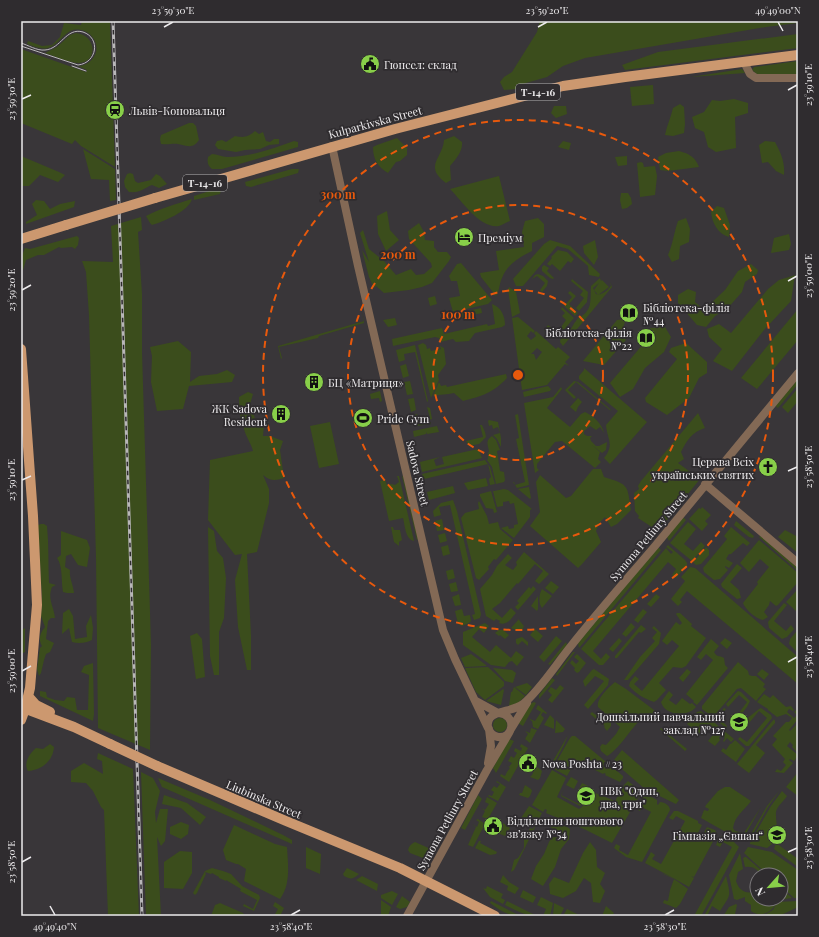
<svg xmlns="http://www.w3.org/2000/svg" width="819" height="937" viewBox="0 0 819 937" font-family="'Playfair Display',serif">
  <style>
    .green { fill: #3b4d1c; fill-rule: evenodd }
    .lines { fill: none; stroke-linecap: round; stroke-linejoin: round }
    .minor { stroke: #836955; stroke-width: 8 }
    .major { stroke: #cc986f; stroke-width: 10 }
    .tram { stroke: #b9b7b9; stroke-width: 1 }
    .rail-casing { stroke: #b9b7b9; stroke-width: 3 }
    .rail { stroke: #2f2c2f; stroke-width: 1.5; stroke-dasharray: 4.5; stroke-linecap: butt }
    .major-bridge { stroke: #cc986f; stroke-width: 10 }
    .ticks { fill: none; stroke: #edebed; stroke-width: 1.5 }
    .ring { fill: none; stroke: #e8590c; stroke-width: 2; stroke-dasharray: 7 5 }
    .labels { text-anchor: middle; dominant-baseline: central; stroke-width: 3.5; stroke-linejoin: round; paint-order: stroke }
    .shield { fill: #2f2c2f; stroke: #b4b2b4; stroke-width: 1 }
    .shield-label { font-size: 10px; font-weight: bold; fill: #edebed }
    .poi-label { font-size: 11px; fill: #edebed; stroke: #2f2c2f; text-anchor: start }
    .street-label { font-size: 11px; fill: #edebed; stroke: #2f2c2f }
    .centre { fill: #e8590c; stroke: #2f2c2f; stroke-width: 2 }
    .ring-label { font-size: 12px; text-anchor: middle; font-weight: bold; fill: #e8590c; stroke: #2f2c2f; stroke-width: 3.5; stroke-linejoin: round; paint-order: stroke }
    .neatline { fill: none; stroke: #edebed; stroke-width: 1.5 }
    .ticks-label { font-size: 10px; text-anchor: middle; fill: #edebed }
  </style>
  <rect width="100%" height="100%" fill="#393639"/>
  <path class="green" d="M82 21H110L115 167 81 146 75 140 72 144 21 123V49L86 72 87 70 78 66C86 66 94 60 96 52 99 39 86 27 73 30 63 33 59 45 48 48 41 50 34 46 27 44L28 41 42 46 52 45 60 37 64 23 81 25Z
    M540 21H798V23L766 27 585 58 563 66 547 77 519 85 517 89 504 90 500 82 504 77 512 72 537 32Z
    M76 33C97 35 98 62 79 63 70 63 54 56 45 53L57 47 70 35Z
    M798 34V48L625 70 622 65 658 52Z
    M798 61V75H758L752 70 754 67Z
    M742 69 745 73 691 77Z
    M653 85 654 104 632 106 630 87Z
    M734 99 748 103V113L735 117 736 148 716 152 708 147 704 132 695 128 692 117 704 112 712 100 720 101Z
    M680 104 684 107 685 124 684 133 673 136 665 135C667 125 671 117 673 108Z
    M554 106H566L567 114 556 118 551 113Z
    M189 123H193L196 126 199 140C193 149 188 146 178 144 173 143 168 145 161 144L160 139 161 135Z
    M255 131 259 134 263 132 266 141 270 142 274 139H279V144L269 145 260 149 245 150 236 152 218 149 215 145 217 141 222 140 226 142 235 136C244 138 248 137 255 131Z
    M454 136 462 142C463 151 456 159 450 166L451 180 446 183C423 166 443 158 444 140Z
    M397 138 407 148V155L400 161 396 162 388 173C378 167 373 160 373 147L377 145Z
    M294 141 298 142V147L222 169H212C208 166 207 163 208 157L212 154C217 154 222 157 227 157 250 157 272 149 294 141Z
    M563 141 571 143 569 150 558 147Z
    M765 141 775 142C781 153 785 162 784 175L776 171 768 162 762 163 759 145Z
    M83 149 115 169 116 200 110 201 109 180 91 179Z
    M679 151C690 154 695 157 699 167L668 171 660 170 658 157 666 153Z
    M21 156 59 172 65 175 58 182 40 175 29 186H21Z
    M627 156V165L618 166 615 157Z
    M641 162 643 163 644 167 655 166 657 176 655 195 640 197 637 163Z
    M292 169H299L298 173 251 187 246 186 245 182Z
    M130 173 133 174 135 181 138 183 151 180 156 174 160 176 167 184 159 188 152 185C142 189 141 193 129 192L125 187 124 181 127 174Z
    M499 176 510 221C507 222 502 225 499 226 480 229 462 201 450 189Z
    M219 188 221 190 220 194 194 200V196Z
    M621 193H628L631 198 632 204 627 208 622 209 620 200Z
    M192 199C189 211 163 222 152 225L150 223 146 216C161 208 176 204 192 199Z
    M36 200 44 201 50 209 60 204 75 201 74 207 26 224V222L37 215 32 204Z
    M717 206 724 208 730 225 729 237C718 234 712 223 711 212Z
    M387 211 390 230 399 240 386 251 378 234 377 216Z
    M141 217 142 230 138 232 142 294V352L151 645 150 750 98 728 96 557 89 315 86 272 82 261 113 262 111 226Z
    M538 218 544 224V237L532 243V251C519 257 507 265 502 278 499 284 500 290 496 296L481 277 480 273 499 270 496 251 524 247 522 232 525 221Z
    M686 218 690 229 689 242 680 246 679 259 672 262 668 255C673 244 674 232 678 221Z
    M419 223 424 232 425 240 434 241V247L438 252H447L451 257 449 261 432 283 422 287 409 290 384 293 376 286 374 288 369 277 362 250 369 262 360 233 363 230 369 249 384 261 396 275 411 269 416 275 424 274 432 267 431 263 409 239 408 231Z
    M789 234 791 244 789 250 771 253 774 238Z
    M77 236 79 238 78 245 75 249 72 247 61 248 59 247 44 255H38L26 260 23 270 21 269V258L25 248 30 249Z
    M550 240 570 246 600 274 599 277 589 275 588 266 568 249 557 246 523 286H516L513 279 544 244Z
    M595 240 598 257 594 265 584 253 583 246Z
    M558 250 567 252 574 259 571 263 568 261 560 271 552 264 550 266 547 264 552 258 551 257Z
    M461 263 492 300 488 304 453 312 449 298 460 296 457 281H451L449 276 457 264Z
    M751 264 758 270 757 274 745 282 742 292 727 309 715 316 706 327 697 325 678 303V295L688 289 696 292 695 302 703 309 710 304 725 290 738 271Z
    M544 265 549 268 547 271 554 278 553 279 550 278 542 271V267Z
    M538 274 543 276 548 281 547 286 542 292 540 290 545 283 537 276 532 279 535 275Z
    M795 275 791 301 764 330 732 371 713 361 722 349 709 337 707 329 719 324 731 333 768 289 779 280Z
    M600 278 601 281 602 280 609 287 598 295 594 290 599 283 593 288 596 294C601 296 608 290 611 286L610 282 612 287 563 346 560 342C561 335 565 335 569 331 573 327 573 324 576 321 578 317 580 317 583 315 593 308 590 296 591 286Z
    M572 279 588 292 587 302 579 311 576 308 584 298 580 295 583 291 571 281Z
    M509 287 516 292 520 313 512 317 508 289Z
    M570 291 576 296 569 304 578 313 575 316 564 306 572 297 568 293Z
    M435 296 437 304 430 306 428 298Z
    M492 304C501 307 505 316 505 325L502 327 475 333 469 341 456 342 453 339 440 342 439 338 435 337 393 346 392 339 442 328 444 334 487 324 488 326 495 324Z
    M562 307 574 318 561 333 559 330 566 320 562 316 565 313 561 309Z
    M481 308 482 313 468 316 467 311Z
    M798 309V340L757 389 741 378Z
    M362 312 364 323 319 336 318 338 279 347 282 358 281 359 278 346 364 321Z
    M465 312 466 317 451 320 450 315Z
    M518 317 535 331 533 333 531 331 527 336 531 340 536 336 534 333 536 331 556 349 558 347 570 357 565 362 569 366 565 364 547 385 522 390 512 318ZM537 348 542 352 536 360 534 354H531Z
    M395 318 397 325 388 327 383 320Z
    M626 319 622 331 626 340 604 365 583 361 617 320Z
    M548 325 560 334 557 338H553L544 330Z
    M665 327 671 337 664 352 645 368 633 389 620 397 610 383 650 336V328Z
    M178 341 191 352 190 382 199 376 217 374 227 370 235 375 232 382 189 386 183 409 157 411 151 382 152 356 150 347Z
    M423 343 426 345 427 349 430 348 431 351 441 349 440 346 444 348 446 364 438 375 439 380 431 398 418 345Z
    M686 343 707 362V373L699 378 689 398 667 415 646 402 645 398 677 359 669 352 671 348Z
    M415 345 428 401 427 402 415 352 404 354 405 360 399 362 396 350Z
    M406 364 409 376 403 378 400 366Z
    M584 368 647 422 610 464 604 458C615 445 607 439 606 425L618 411 579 379V376L584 370Z
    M506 374 507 378C493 393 482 396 463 401L454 393C447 395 440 394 433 396L439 382 441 386 446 385 447 387Z
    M798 378V384L778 408 774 405Z
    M410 381 413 394 407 395 404 382Z
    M574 381 578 382 610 409 611 411 576 382 568 390 576 397 574 399 565 390Z
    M548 386 551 389 550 391 524 397 523 392Z
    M561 387 562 389 547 408 570 427 581 414 585 412C594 416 602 424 604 433L600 427 596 430 590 426 584 431V434L587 436H592L590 438 591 441 596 446H599L607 442 606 450 602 453 592 445 600 452 598 459 601 462 595 468 562 441 555 442 537 464V468L539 470 535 473 524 403 553 397Z
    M798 388V401L788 413 782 407Z
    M380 391 382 401 380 402 379 398 371 399 370 394Z
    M248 392 253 394 250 404 257 424 264 425 263 436H270L283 441 280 450 284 478C275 481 270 481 263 475L269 489V503L257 552 247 554 251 636V670H247L238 627 235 580 242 554 235 555 208 520 210 460 253 451C251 443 246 437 244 429 240 419 239 408 239 397Z
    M414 398 416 410 411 412 408 399Z
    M578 398 582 402 578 407 576 412 570 407Z
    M427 407 430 408 432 419 427 421 428 422H431V424L416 426 414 423 412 416 417 414 419 420 430 418Z
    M698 413 705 428C692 432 687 440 681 452L684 459 678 463 700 479 658 531 638 518 639 516 635 511 634 493 639 489 638 486 641 481Z
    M518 414 529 485 517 488 513 482H514L515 485 525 482 516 439 519 438 515 415Z
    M489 420 498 422 501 438V447L497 439 493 435 500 433 498 427 493 429 492 425 489 426 488 421Z
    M330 422 339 464 319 468 310 426Z
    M480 425H482L485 432 486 437 479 444 469 446 466 441 483 437Z
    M437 426 439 432 427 434 426 432V434L414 437 413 431Z
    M492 436 496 440 500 450 497 451 500 471 504 472 505 480 504 482 496 484 492 467 487 460 488 459V453L489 452C489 447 484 441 492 436Z
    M478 449 482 458 422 472 420 462 440 457 434 460 436 466 444 464 442 457Z
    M485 460 490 467 495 484 490 485 489 479 491 477 488 464 424 479 422 474Z
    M593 469H601L604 477C630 485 627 485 631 510L617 524 611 527 605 517 599 523 596 531 601 542 583 563 578 568 530 526 540 512 536 482 540 475 566 498 571 496Z
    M397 476H399L414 541C405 539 405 525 403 518L389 521 380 481 385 480 387 485 392 484 395 485 399 482Z
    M402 476 404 477 418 539 417 540Z
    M486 478 488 486 468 490 464 483Z
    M453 486 455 493 429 500 427 492Z
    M529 487 531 498 530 499 518 489Z
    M504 489 508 490 532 509 530 510V517L514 538 501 528 508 526 509 529 514 528V525L518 524 514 503 510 504 509 501 503 502V506L497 507 493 491H494Z
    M491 491 497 512 494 513 493 509 486 508 480 496V494Z
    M453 500 457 511 481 614 480 618 474 620 472 615 475 614 450 505 439 507 441 515 434 517 433 511 441 503Z
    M479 501 487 516 489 524 498 522 500 529 513 540 496 560 494 559 488 567 489 569 479 580 476 578 461 518 465 513 479 509 478 503Z
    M702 507 711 515 705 521 708 524 702 531 689 519 699 508 701 509Z
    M683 517 686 520 669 541 667 537Z
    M442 519 444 530 437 531 435 521Z
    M736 521 754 536 753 538 749 537 734 525Z
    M688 522 696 529 684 544 693 551 701 542 705 546 692 561 670 543Z
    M41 524H44L47 526C49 545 48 564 49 583L56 585 52 587C47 599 54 607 55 618H51L48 621 46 639 54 643 50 652 46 654 44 660 41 673 39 676 37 669 40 648 42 646C38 639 40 633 45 627L41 616 42 599 38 525Z
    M208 527 214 531 217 551 223 558 226 578 224 618 219 632V675H214L210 656Z
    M391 527H393L394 530H400L402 540 399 542V546L394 542Z
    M731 527 750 543 747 546 743 543 731 554H729L726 559 733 563 729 568 725 566V567L728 570 720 579 714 580 704 572 703 568 727 539 724 536Z
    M785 530 798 537V553L778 537Z
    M61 531 87 540 90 548 87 567 78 565 71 554 66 556 65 567 70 570C69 578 73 584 74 593H67L63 592C61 581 63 566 57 558L61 555Z
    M445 533 447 541 440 543 438 535Z
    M761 536 798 568V571L759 537Z
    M759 540 798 573V582L778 605 776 606 770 601 769 605 764 612 768 617 763 620C756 619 745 609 743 603L758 584 757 582 769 567 760 559 749 572 740 563Z
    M448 545 450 554 443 556 441 547Z
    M668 545 685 560 687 563V565L676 578 672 575 676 569 668 562 593 651 601 659 606 653 610 657 603 665H599L581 649 666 548 671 554 673 552 666 547Z
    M658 547 661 550 579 648 578 643Z
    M706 547 709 550V555L701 564 696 565 693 562Z
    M524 552 549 574 539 584 535 581 543 571 535 564 518 584 517 583 500 603 492 609 502 618 511 608 516 613C511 618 508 626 499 623L500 621 496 619 494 621 486 616 480 589 492 575 497 566 508 554 512 558 505 565 513 570 517 565 516 562Z
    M737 564 742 568 730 582 739 590 741 598 737 599 722 587 721 584Z
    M690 567 695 568 798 657V684L687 591 680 600 682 602 678 606 671 599 685 581 681 577Z
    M453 569 455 578 448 580 446 571Z
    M551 581 559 587 553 594 545 588Z
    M456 582 458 591 451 592 449 584Z
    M533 586 536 589 518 610 515 607 519 603 517 601 529 587 531 589Z
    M542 589 552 596 542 608C538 603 539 594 542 589Z
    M798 589V608L796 611 786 602Z
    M459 594 461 605 455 606 452 597Z
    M656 594 660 597 651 607 647 604Z
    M538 596V609L537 611 531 606Z
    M784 603 787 605 774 621 786 631 791 625 794 629 787 637 782 639 769 628 768 622Z
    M69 609 73 616 75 639 87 637 86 626 91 615 93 628 92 640C86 643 79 644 72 642L69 628 62 634 63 613Z
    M462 609 464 616 470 615 471 621 469 623 462 626 458 624 455 611Z
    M643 609 647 612 638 623 634 620Z
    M677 613H680L692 624 691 626 706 638 686 666 682 668 673 667 659 683 666 690 657 700 654 702C645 699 636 694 629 686L630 682 635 676 639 679 634 684 642 691 679 646 672 640 667 645 662 641 676 622 680 625 682 623 676 614Z
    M519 619V620L524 626 522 631H518L511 628Z
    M485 623 489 626 484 633 479 629 472 637 490 652 496 645 511 658 516 651 524 657 517 666 512 661 509 662 505 667 491 665 463 645V632Z
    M631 623 635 627 626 637 622 634Z
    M641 625 646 629 641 633 639 632 617 658H615V656Z
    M654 626 661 633 659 644 628 680H624L640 657 655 641 652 638 657 632 652 628Z
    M25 628V652L21 654V631Z
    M535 629 543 636 538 642 530 635Z
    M499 630H503L509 635 505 639 500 635 499 636 495 633Z
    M797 631H798V653L789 644 790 639Z
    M197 633 202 639 205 677 196 679 190 636Z
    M556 636 562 641 544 662 539 657 540 656Z
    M522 637 528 642V646L522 641 518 645 516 643V639Z
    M619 638 622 641 613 652 609 649Z
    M725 638 732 643 727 649 720 643Z
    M711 639 719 646 714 652C717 658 720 655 724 658L725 665 728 668 697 705 693 702 694 701 686 694 713 660 706 654 701 660 697 657Z
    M566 642 567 645 550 665 548 664Z
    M573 652H575L557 676 556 674Z
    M471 654 486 665V666L465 667 461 658Z
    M577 654 586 663 579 672 577 673 574 670 575 668 570 663 572 660 576 664 579 661 574 657Z
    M738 662 748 671 749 675 752 676H756L765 684 763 687 766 689 756 701 741 688 737 689 713 717 702 709V706Z
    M93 663 94 714 93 721 40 696V691L46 692 47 697 55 700 64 701 67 697 75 698 77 710H88L89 675 81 672 84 666Z
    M488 667 504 682V686L485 700 476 692 465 668Z
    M493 668 512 670 516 673 513 683 505 681Z
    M594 669 609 679 608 685 588 709 584 705 604 681 595 676 585 687 583 681 592 670Z
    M687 669 691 672 683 682 679 678Z
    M762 669 769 674 764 680 757 674Z
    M552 678 555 680 539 699V695Z
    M615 682 626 689 658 713 654 717 650 713C636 718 621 749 607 756L601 751 600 747 602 744 606 745 616 734 620 727 598 707C596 699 609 687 615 682Z
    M527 683 532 687 526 695 515 687Z
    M560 685 564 688 552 703 548 700 552 695 548 691 551 687 556 690Z
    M514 687 525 696 518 703 509 706 511 692H512Z
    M503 689 504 690 501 705 486 701Z
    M669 691 673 695 669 700 676 705 682 698 690 704 692 703 696 707C688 717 665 716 661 702Z
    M738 691 741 692 750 701 747 707 740 716 738 714 747 702 739 695 728 707 726 704Z
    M764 694 770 698 773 695 786 707 791 706 794 710 793 711 789 709 787 712 794 718 797 715 794 712 796 710 798 711V719L789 730 790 731 797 724H798V753L792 747 793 745 790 742 787 746 798 755V756L794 761 790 759 789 760 793 763 784 773 775 772 777 769 781 771 786 765 783 762 785 759 772 745 777 739 773 736 786 722H789L792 718 786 714 777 717 768 710V709L757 702Z
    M534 702 536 703 523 726 518 723 530 704Z
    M538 705 547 713 546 714 543 712 541 715 544 718 538 729 533 727 532 721 530 720V719L535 721 541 712 536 709Z
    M724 708 726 709 719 718 727 726 726 728 715 719Z
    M761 708 771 715 772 718 749 746H746L738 739 740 737 747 742 767 718 759 711 749 723 745 720 759 709Z
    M701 711 722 729 719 733H720L723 730 734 739 731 742 727 738 724 742 723 741 725 738 721 734 719 738 720 740 715 746 708 741 716 731 711 727 706 731 702 728 701 731 704 734 702 736 687 724 697 712Z
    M592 712 596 715 599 713H600L611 722V726L607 731 604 727 605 726 590 714Z
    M550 715 554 719V729L544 725Z
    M493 725a7 7 0 1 1 14 0a7 7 0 1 1-14 0Z
    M774 719 775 721V723L756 745 765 753 749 773 737 764Z
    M556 720 565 729 563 732 555 733Z
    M531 728 537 730 530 743 525 739 528 734 525 731 530 733Z
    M661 728 687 749 685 751 660 729Z
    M568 735 564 745 552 767 550 766Z
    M572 736H575L623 776V778L620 782 605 775 606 774 604 773 603 774 576 760 567 776 554 769 553 768 570 738Z
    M509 739 514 741 496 773 493 768Z
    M735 740 745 749 736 762 721 751 723 748 726 750 730 744H731Z
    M50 744 54 747C53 761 42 770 28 771 23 763 30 753 36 748L43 749Z
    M521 744 528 748 509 782 500 776 501 774 505 776 507 772 503 770 507 772 510 768 506 765 509 767 512 763 508 761 511 756 514 758 517 753 514 751 515 748 521 751 522 748 520 747Z
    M622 750 679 800 676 804 645 789 616 764 614 760Z
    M98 753 133 769 139 916H108L104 810 101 807 93 791 86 783 71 782V771L84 763 103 774 102 761 97 759Z
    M536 766 542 771 540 778 538 780 530 777 532 775Z
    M552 770 566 778 557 797 579 809 582 807 591 793 593 792 615 801 624 785 628 781 641 791 640 795 612 843 584 829 546 813 547 810 545 809 543 812 532 805Z
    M141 772 153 778 160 791 155 812 156 823 160 809H168L165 841 161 846 157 837 161 916H146Z
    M798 772V796L786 787Z
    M571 777 578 781 574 789 566 785Z
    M158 778 210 800 283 835 292 840V844L162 787Z
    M497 781 506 787 498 801 488 796 489 795 492 796 494 792 491 790 494 786 497 788 500 784 496 782Z
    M582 783 588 786 589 789 580 806 561 796 564 789 561 795 579 804 584 794 578 791Z
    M525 785 531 789 532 791 530 796 528 798 519 795 520 793H522Z
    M725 787H730L751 801C744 811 735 815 733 828L735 831 744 833 761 807 744 837 738 839 701 818 704 810 708 811 709 809 705 807 706 805 718 791Z
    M780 790 768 807 749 841 748 839 767 806Z
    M782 791 787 796C784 801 777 806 776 812 775 826 783 838 767 848L750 844V843L771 806Z
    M164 795 187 803 206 817 200 825 181 808 162 804Z
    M478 795 482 799 465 830 461 828Z
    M644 795H648L657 800V804L658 805 660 802C665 802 670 806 670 810L642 862 626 857 614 848 616 844 620 846 619 850 628 855 651 812 642 807 640 811 636 809Z
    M487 797 497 803 488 819 482 817 485 811 481 808 485 810 489 804 485 802Z
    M529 806 542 813 514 870 511 872 514 860 518 858 524 848V840L530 828 533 829 537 821 528 816 526 820 521 818Z
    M674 811H678L698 821V823L702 825 695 839 699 842 707 827 715 830 717 834 694 877 691 876 694 878 689 887 675 879 645 863 651 852 655 855 652 859 661 864 685 821 676 816 673 820 669 818Z
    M548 817 560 822 570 829 569 839 561 849 555 867 543 886 531 879 536 866 544 854 549 842 555 832 552 828 546 824Z
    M478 819 485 824 473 847 468 845 476 827 472 824 477 827 479 822 476 820Z
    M181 822 189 825 188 834 181 839 170 834V827Z
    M503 823 510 828 505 836 498 833 503 827 502 826Z
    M234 825 275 844 287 847C288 865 291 884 280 899L244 881 246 869 238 864H236L226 860 223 850Z
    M724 835 732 840 739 847 701 916H694L732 847 723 842 720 847 716 845 719 838Z
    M479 841H481L480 843 497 852 496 854 490 855 475 848Z
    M415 842 433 850V853L423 858 410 853 408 850C409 846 411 844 415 842Z
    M590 842 596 850 597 867 605 873 600 884 605 891 600 903 593 902 591 883 584 878 576 891 563 898 550 894 549 884 554 877 569 883 583 853Z
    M776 843 798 859V867L774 849Z
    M306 847 321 854 320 874 306 868Z
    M748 847 772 852 798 870V898H794L781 886V875H768L744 853Z
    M180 851 192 852V873L183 889 164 888V862Z
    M740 853 743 869 738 872 736 881C739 891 747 895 756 891L757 884V899H781V888L792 898 776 900V902L798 901V907L779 916H763L773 910 776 904C770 913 761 918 751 911V905L745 901V897L737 900 734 899 729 875Z
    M745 857H746L767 875H761C757 869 753 866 745 867L743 858Z
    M212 868 223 871 231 874 242 886 259 895 260 898 254 911 243 906 244 904 253 909 257 900 240 891 241 889 226 880V881L219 878V877L212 873 211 874 205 872 206 874 197 893 195 895 193 893 205 871Z
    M347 868 359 874C353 879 351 880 344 876L343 874Z
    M661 873C671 876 680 883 688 889L680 904 676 908 663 903 664 900 668 901 670 890 674 879Z
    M503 875 509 882 519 888 515 894 507 890 508 886 500 882Z
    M362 876 378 884 377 891 356 880Z
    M726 876C731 897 731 894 720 911L712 906 707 916H704Z
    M487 886 503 894 501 898 505 900 503 904 490 897 483 888 486 889Z
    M523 890 536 897 533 903 520 897Z
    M392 891 398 894 392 905 381 898V895Z
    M402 896 410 902 407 907 400 909 396 907Z
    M541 897 553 903 550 916H543L546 909 537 905Z
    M381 900 391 907 388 916H381Z
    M491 901 520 916C508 916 499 910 490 903Z
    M507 901 537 916C525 916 516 910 505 905Z
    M275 902 284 908 280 916H274L278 909 273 906Z
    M220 903 243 913 245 916H211L215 905Z
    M554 903 564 908 560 916H553Z
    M736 904 737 905 735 914 737 916H727L724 915 729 907Z
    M606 906 614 913 612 916H602Z
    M567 909 581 916H563Z"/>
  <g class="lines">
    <path class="minor" d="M744 62 750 74 756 78H798
      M332 146 358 266 443 630 455 659 488 728
      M705 484 798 563
      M476 701 498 713
      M499 713C517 715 514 739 498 737 489 735 485 725 490 718 495 711 514 711 523 704 540 690 557 663 571 646 598 612 627 579 655 546 703 488 750 431 798 373
      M511 729 527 703
      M488 763 491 746 489 729
      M407 916 487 770 509 733"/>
    <path class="major" d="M155 198 395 129 563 86 625 77 798 55
      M21 239 66 225
      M21 349 33 516 37 605 30 688 25 709 21 720
      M28 696 36 705 50 712
      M21 707 74 727 110 744
      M157 766 286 821 400 868 495 916"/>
    <path class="tram" d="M21 43C28 45 37 51 45 50 61 49 66 27 83 32 101 38 97 63 78 65L21 46
      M72 66 86 71"/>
    <g class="rail-casing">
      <path id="rail" d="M113 21 142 916"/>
    </g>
    <use href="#rail" class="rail"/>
    <path class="major-bridge" d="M66 225 155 198
      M110 744 157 766"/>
  </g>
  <path class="ticks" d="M778 22 783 31M164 27 173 22M538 27 547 22M788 90 797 85M22 99 31 95M788 281 797 276M22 290 31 285M788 471 797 467M22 480 31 476M788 662 797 657M22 671 31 666M788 852 797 848M22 862 31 857M50 906 55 915M291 915 300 910M665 915 674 910"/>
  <g class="ring">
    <circle cx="518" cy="375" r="85"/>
    <circle cx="518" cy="375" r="170"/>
    <circle cx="518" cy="375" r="255"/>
  </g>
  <defs>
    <g id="civic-disc" transform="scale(1)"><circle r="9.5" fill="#88cf49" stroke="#2f2c2f"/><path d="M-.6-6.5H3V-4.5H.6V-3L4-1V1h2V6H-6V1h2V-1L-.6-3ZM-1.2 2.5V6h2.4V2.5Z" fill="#111"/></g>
    <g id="station-disc" transform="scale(1)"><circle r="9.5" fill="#88cf49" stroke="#2f2c2f"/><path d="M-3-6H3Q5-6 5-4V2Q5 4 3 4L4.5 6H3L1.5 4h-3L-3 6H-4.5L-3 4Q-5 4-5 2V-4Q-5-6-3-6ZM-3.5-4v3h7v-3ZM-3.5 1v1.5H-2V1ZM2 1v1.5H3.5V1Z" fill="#111"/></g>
    <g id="hotel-disc" transform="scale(1)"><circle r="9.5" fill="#88cf49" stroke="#2f2c2f"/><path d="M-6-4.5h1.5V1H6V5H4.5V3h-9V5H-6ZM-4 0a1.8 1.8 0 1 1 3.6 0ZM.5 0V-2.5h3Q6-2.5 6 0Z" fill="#111"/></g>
    <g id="library-disc" transform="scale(1)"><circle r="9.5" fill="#88cf49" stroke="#2f2c2f"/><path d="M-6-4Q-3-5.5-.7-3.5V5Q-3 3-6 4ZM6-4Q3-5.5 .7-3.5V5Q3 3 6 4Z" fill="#111"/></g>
    <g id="building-disc" transform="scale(1)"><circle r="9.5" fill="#88cf49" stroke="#2f2c2f"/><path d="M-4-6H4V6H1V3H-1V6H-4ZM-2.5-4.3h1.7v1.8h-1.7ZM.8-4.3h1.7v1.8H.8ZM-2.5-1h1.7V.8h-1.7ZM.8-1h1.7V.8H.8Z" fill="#111"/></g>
    <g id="stadium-disc" transform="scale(1)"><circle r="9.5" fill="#88cf49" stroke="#2f2c2f"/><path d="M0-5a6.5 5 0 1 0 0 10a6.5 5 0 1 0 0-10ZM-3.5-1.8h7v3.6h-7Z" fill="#111"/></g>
    <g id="church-disc" transform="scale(1)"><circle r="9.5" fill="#88cf49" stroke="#2f2c2f"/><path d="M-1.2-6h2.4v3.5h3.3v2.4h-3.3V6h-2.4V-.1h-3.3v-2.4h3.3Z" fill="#111"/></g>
    <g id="school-disc" transform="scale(1)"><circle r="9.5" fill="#88cf49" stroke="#2f2c2f"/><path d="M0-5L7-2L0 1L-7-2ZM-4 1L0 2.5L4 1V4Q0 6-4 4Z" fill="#111"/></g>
  </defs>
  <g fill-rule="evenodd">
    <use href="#civic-disc" x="370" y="64"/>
    <use href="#station-disc" x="115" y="110"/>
    <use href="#hotel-disc" x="464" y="237"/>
    <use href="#library-disc" x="629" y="313"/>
    <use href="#library-disc" x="646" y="338"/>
    <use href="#building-disc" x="314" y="382"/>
    <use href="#building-disc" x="281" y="414"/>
    <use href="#stadium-disc" x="363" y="418"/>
    <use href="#church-disc" x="768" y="467"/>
    <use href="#school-disc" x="739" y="722"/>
    <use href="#civic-disc" x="528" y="763"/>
    <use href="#school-disc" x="586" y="796"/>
    <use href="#civic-disc" x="493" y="826"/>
    <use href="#school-disc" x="777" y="835"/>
  </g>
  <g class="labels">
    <g class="shield">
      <rect x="516" y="84" width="44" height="16" rx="3"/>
      <rect x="183" y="175" width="44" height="16" rx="3"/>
    </g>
    <g class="shield-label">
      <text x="538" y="92">Т-14-16</text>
      <text x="205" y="183">Т-14-16</text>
    </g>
    <g class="poi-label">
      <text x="384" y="64">Гюнсел: склад</text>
      <text x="129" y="110">Львів-Коновальця</text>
      <text x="478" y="237">Преміум</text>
      <text x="643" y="307">Бібліотека-філія<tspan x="643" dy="13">№44</tspan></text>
      <text x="632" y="332" text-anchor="end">Бібліотека-філія<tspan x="632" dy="13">№22</tspan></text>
      <text x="328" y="382">БЦ «Матриця»</text>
      <text x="267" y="408" text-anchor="end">ЖК Sadova<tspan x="267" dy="13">Resident</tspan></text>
      <text x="377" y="418">Pride Gym</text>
      <text x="754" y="461" text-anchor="end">Церква Всіх<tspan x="754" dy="13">українських святих</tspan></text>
      <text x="725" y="716" text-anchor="end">Дошкільний навчальний<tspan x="725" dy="13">заклад №127</tspan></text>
      <text x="542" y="763">Nova Poshta #23</text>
      <text x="600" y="790">НВК "Один,<tspan x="600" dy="13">два, три"</tspan></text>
      <text x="507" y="820">Відділення поштового<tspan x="507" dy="13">зв’язку №54</tspan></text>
      <text x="763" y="835" text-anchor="end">Гімназія „Євшан“</text>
    </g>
    <g class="street-label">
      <text transform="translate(375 122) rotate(-15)">Kulparkivska Street</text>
      <text transform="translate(418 473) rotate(77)">Sadova Street</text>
      <text transform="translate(648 536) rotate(-50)">Symona Petliury Street</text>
      <text transform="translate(264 799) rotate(23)">Liubinska Street</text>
      <text transform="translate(447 820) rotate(-61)">Symona Petliury Street</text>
    </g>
  </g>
  <circle cx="518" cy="375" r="6" class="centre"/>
  <g class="ring-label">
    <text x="338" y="199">300 m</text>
    <text x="398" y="259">200 m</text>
    <text x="458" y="319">100 m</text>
  </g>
  <rect width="819" height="937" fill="none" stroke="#2f2c2f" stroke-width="44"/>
  <g transform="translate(769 887) rotate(243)"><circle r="19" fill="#2f2c2f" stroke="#7b787b"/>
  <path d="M0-3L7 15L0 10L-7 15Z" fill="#88cf49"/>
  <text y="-6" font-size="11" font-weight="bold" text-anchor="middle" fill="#edebed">N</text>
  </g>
  <rect x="22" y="22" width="775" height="893" class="neatline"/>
  <g class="ticks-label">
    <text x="173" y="14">23°59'30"E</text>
    <text x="547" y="14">23°59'20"E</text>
    <text x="778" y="14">49°49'00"N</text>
    <text transform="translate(808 85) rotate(-90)" y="4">23°59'10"E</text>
    <text transform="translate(11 99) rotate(-90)" y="4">23°59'30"E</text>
    <text transform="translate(808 276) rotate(-90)" y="4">23°59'00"E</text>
    <text transform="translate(11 290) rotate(-90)" y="4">23°59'20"E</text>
    <text transform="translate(808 467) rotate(-90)" y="4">23°58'50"E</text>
    <text transform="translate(11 480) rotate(-90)" y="4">23°59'10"E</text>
    <text transform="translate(808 657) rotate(-90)" y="4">23°58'40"E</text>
    <text transform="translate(11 671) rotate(-90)" y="4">23°59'00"E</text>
    <text transform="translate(808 848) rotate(-90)" y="4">23°58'30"E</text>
    <text transform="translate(11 862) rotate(-90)" y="4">23°58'50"E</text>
    <text x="55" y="930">49°49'40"N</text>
    <text x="291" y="930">23°58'40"E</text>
    <text x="665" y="930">23°58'30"E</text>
  </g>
</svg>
